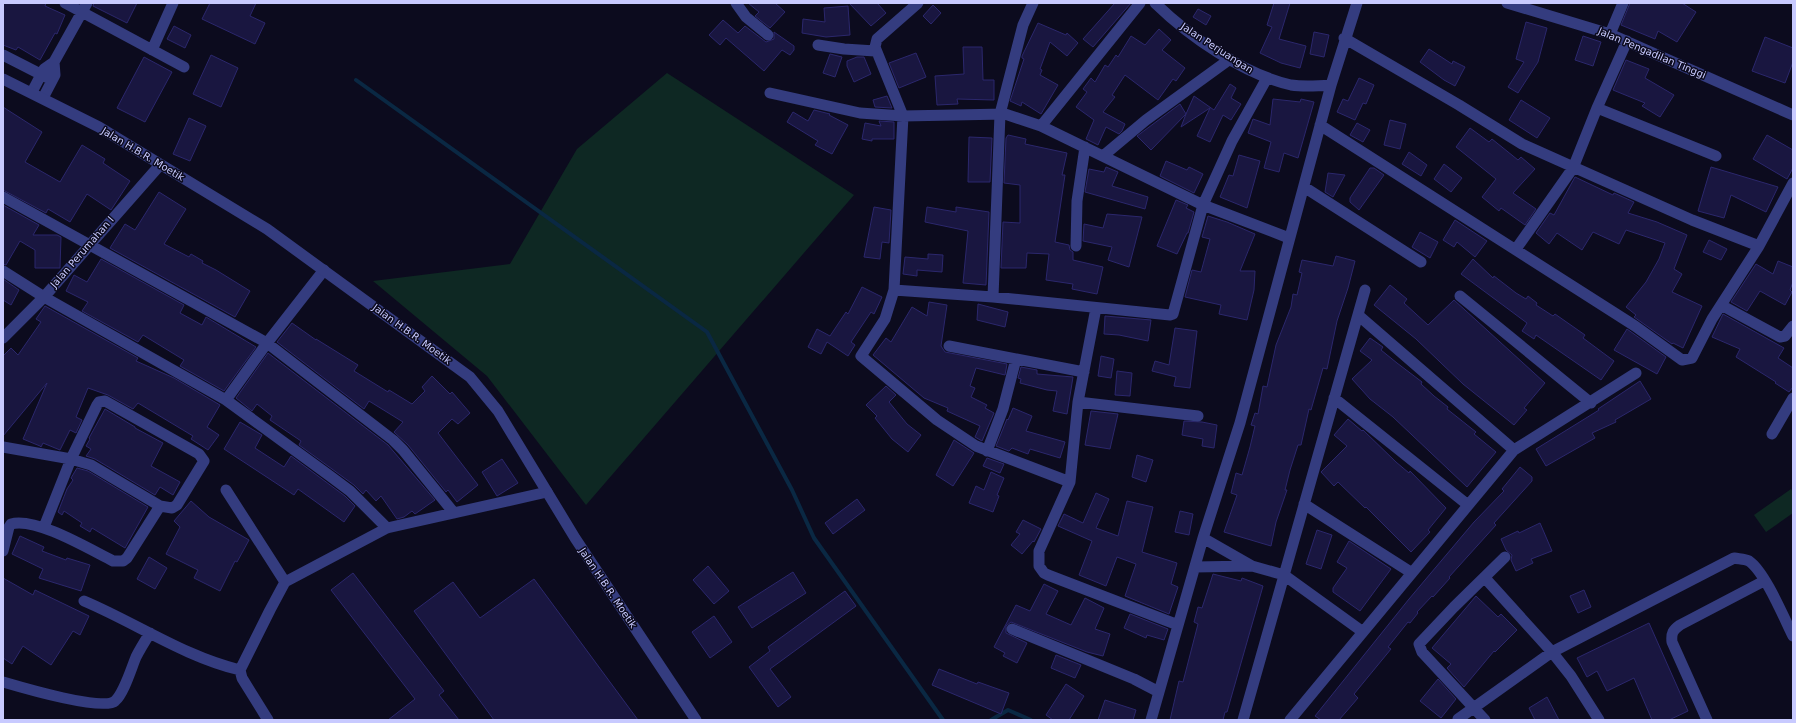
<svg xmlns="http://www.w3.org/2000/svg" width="1796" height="723" viewBox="0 0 1796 723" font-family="'DejaVu Sans',sans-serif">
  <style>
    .green { fill: #0e2823 }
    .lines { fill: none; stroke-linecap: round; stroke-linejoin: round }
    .stream { stroke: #0a2843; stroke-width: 4 }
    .building { fill: #191640; stroke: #2b276c }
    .minor { stroke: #343c7f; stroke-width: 11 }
    .tertiary { stroke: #343c7f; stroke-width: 11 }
    .labels { text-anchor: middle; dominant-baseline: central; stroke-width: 3; stroke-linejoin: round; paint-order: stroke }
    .street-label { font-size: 10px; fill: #c8caff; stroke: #0c0b1e }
  </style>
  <rect width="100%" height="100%" fill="#0c0b1e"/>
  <path class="green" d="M667 73 854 195 586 505 487 376 373 281 510 264 577 149Z
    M1791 489 1793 492V513L1766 532 1754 515Z"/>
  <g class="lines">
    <path class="stream" d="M356 80 707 332 792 490 814 538 943 720
      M991 720 1008 710 1031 720"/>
  </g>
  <path class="building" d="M3 3H46L45 6 65 15 57 34 55 33 40 60 18 47 16 50 3 45Z
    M94 3H137L127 23 93 6Z
    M210 3H256L250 16 265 23 255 44 202 19Z
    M748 3H775L785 12 770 28 755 16 759 12Z
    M849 3H877L886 13 871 26Z
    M1115 3H1131L1093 47 1083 39Z
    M1274 3H1290L1279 39 1306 46 1300 68 1281 63 1260 53 1272 27 1267 25Z
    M1630 3H1682L1696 12 1677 42 1658 31 1655 39 1621 25Z
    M933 5 941 13 931 24 923 16Z
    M848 6 850 35 826 37 802 33 803 19 825 22 824 8Z
    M1198 9 1211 16 1206 25 1193 17Z
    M723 20 738 33 745 26 766 42 774 39V32L794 46V50L790 55 782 50 764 71 726 38 720 45 709 35Z
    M1526 22 1547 28 1538 62 1518 93 1508 87 1524 62 1516 59Z
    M1038 23 1066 35 1067 33 1078 43 1067 56 1050 42 1040 69 1042 70 1040 75 1058 85 1041 114 1022 102 1021 106 1010 101 1024 59 1022 58V56Z
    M174 26 191 35 185 48 167 39Z
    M1159 29 1171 40 1162 50 1185 68 1176 81 1173 79 1158 100 1125 75 1112 95 1115 97 1103 112 1125 124 1122 131 1119 134 1106 127 1098 145 1086 139 1094 120 1076 107 1087 92 1083 89 1091 78 1095 82 1105 65 1108 67 1116 55 1118 57 1131 36 1145 45Z
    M1314 32 1329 35 1324 57 1310 54Z
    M1583 36 1601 42 1593 66 1575 60Z
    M1765 37 1793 48V62L1785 83 1752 71Z
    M963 47H982L983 80H994V100L957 99 958 104 937 105 935 76 964 74Z
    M1429 49 1452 64 1453 61 1465 67 1455 86 1444 80 1420 62Z
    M916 53 926 77 899 88 889 63Z
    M830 54 842 57 835 77 823 73Z
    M211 55 238 68 221 107 193 94Z
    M144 57 172 72 145 122 117 108Z
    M857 57H864L871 74 854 82 847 66V61Z
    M1626 60 1649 69 1645 78 1674 95 1660 117 1642 106 1645 103 1613 90Z
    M1359 78 1374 85 1366 104 1363 103 1355 120 1337 112 1343 99 1348 101Z
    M1230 84 1236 88 1231 98 1241 104 1231 120 1223 115 1210 142 1197 136 1210 108 1181 127 1186 114 1151 150 1137 136 1180 104 1186 114 1194 96 1214 110Z
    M887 96 892 108 875 107 873 100Z
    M1273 99 1300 102 1301 99 1314 102 1298 158 1284 153 1279 172 1264 168 1271 142 1248 133 1253 119 1270 125Z
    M1521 100 1550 118 1537 138 1509 120Z
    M3 107 42 132 25 162 60 182 82 145 105 159 103 163 130 181 111 210 87 194 70 222 48 209 46 213 3 190Z
    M814 110 830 114 829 115 848 125 832 154 815 145 818 141 787 122 793 112 808 121Z
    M189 118 206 126 190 161 173 154Z
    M1390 120 1406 124 1400 149 1384 145Z
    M879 121 894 122V139H872V141L862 139 865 123 881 126Z
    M1357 123 1370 130 1363 142 1350 135Z
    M1470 128 1489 142 1492 139 1518 160 1521 157 1535 169 1513 193 1536 209 1525 225 1501 208 1499 211 1482 197 1496 179 1456 147Z
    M1008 135 1026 139 1025 144 1067 153 1062 175H1065L1055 242 1069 245 1070 250 1073 252V260L1103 267 1097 294 1072 289 1073 284 1046 280 1049 254 1027 253 1026 268H1001L1003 222 1020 223V185L1004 183 1006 138Z
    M1767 135 1793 150V168L1787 179 1753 159Z
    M969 137 992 138 990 182H968Z
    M1409 152 1427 165 1421 176 1402 164Z
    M1239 155 1260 161 1247 208 1220 197 1229 175 1233 176Z
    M1166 161 1187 170 1189 167 1203 174 1194 193 1160 176Z
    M1444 164 1462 178 1451 192 1434 179Z
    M1106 167 1118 172 1112 186 1148 197 1145 209 1085 192 1089 169 1104 172Z
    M1711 167 1778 187 1766 212 1731 195 1724 218 1698 211Z
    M1370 168H1374L1384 175 1359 210 1350 202V198Z
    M1328 173 1345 175 1333 197 1325 192Z
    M1575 177 1613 195 1614 193 1634 202 1628 213 1657 222 1687 235 1674 269 1682 274 1672 292 1702 306 1683 348 1673 343 1672 344 1634 317 1636 315 1626 307 1646 282 1659 259 1665 243 1626 230 1619 244 1593 232 1582 250 1557 233 1549 244 1536 233 1550 213 1554 215Z
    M159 192 186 209 164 244 189 257 191 254 203 261 202 263 216 270 250 291 235 317 110 248 125 224 135 230Z
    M1176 200 1188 205 1186 208 1194 212 1188 233H1187L1177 254 1157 246Z
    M3 205 39 225 33 235H57L61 237 60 268H35V250L20 241 6 265 3 264Z
    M874 207 891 210 889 243 882 242 880 259 864 257Z
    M927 207 956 212V207L989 212 986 285 963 283 968 231 925 222Z
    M1107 214 1142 217 1129 267 1108 260 1112 247 1083 241 1084 224 1103 228Z
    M1208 216 1227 222 1255 234 1240 271H1255L1254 290 1247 320 1219 314 1221 305 1185 297 1192 270 1201 272 1210 239 1202 237Z
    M1455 220 1487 241 1475 257 1457 242 1454 247 1443 240Z
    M1420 232 1438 242 1430 258 1412 247Z
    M1709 240 1727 249 1721 260 1703 252Z
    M928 254 943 255 942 272 917 270V276L903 274 905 257 928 259Z
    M1336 256 1355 261 1348 288 1337 321 1327 369 1323 368 1311 410 1309 409 1301 445H1298L1290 470 1285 490H1287L1276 522 1271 546 1224 532 1237 495 1231 493 1236 473 1242 475 1250 447 1255 426 1251 425 1255 413 1258 414 1263 386 1267 387 1276 345 1291 307 1293 294 1297 295 1302 273 1299 272 1302 260 1333 266Z
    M101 259 184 305 180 313 202 325 206 317 256 347 224 391 180 366 184 360 143 335 138 342 82 311 88 302 66 291 74 275 87 282Z
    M1473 259 1493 278 1494 276 1516 293 1526 299 1528 296 1537 303 1536 305 1553 316 1555 314 1585 335 1583 338 1614 361 1601 380 1536 335 1534 339 1522 331 1527 323 1461 274Z
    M1778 261 1793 267V282L1790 290 1792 292 1785 305 1760 291 1747 311 1731 302 1756 264 1773 274Z
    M3 279 19 290 11 305 3 300Z
    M1390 285 1407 299 1404 303 1428 325 1454 300 1545 383 1524 408 1527 410 1514 425 1463 384 1416 339 1374 305Z
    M862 287 882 297 874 314 871 312 851 342 855 345 848 356 827 342 821 354 808 347 817 329 830 336 846 312 848 314Z
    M929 302 947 305 941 346 945 352 1007 364 1005 375 976 368 970 386 975 388 971 397 987 405 985 408 994 413 982 441 975 437 980 426 947 411 948 408 924 398 873 355 886 338 891 342 912 307 927 316Z
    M978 304 1008 312 1005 327 977 320Z
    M45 306 138 358 136 361 174 378 220 405 207 427 219 435 208 450 191 439 193 436 138 403 133 409 108 395 88 388 76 417 82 420 76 433 70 430 60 450 43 443 41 447 40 446 23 439 47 383 3 436V356L11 348 18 355 41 322 36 319Z
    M1723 314 1784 348 1778 358 1793 368V387L1789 392 1775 383 1776 382 1736 357 1740 349 1712 337Z
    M1105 316 1151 320 1148 341 1119 335 1104 334Z
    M292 323 316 340V339L358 365 354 371 388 392 389 390 412 404 425 391 422 387 432 376 450 394 452 392 470 413 458 424 452 419 438 433 478 485 457 502 448 490 446 492 408 445 394 432 403 422 369 401 364 409 277 342Z
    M1175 328 1197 331 1190 388 1174 386 1176 377 1152 371 1155 361 1169 365Z
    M1627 329 1666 357 1657 374 1614 350Z
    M1370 338 1383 347 1381 350 1397 363 1422 382 1421 384 1434 396 1448 407 1447 409 1476 432 1474 434 1496 452 1467 487 1393 417 1370 399 1352 379 1372 360 1360 351Z
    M268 353 388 445 435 500 415 514 412 511 404 517 397 519 381 496 376 501 366 490 363 494 354 485 299 445 301 441 270 420 272 416 257 404 252 411 236 398Z
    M1101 356 1114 359 1111 378 1098 376Z
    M1021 367 1037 370V374L1073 377 1067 414 1053 411 1057 391 1047 390 1020 383 1021 379 1018 378Z
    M1117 371 1132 373 1130 396 1115 395Z
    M1640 381 1651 399 1615 420 1616 422 1592 433 1595 438 1546 466 1536 449 1599 410 1598 409Z
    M886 386 896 395 889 402 907 424 921 435 908 452 892 439 875 418 877 416 866 405Z
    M1013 408 1032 416 1026 431 1065 442 1060 458 1030 449 1028 454 1012 448 1009 451 996 446 1007 419 1008 420Z
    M105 409 135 427V428L163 443 151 466 180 482 173 495 160 487 155 495 95 459 86 456 91 449 86 446 90 439 89 438Z
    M1091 411 1118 414 1110 449 1085 445Z
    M1348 419 1362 431 1363 430 1396 462 1409 473 1410 471 1446 508 1428 530 1430 532 1411 552 1366 507 1365 508 1338 482 1334 486 1321 472 1347 446 1334 435Z
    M1184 421 1202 422 1217 425 1214 448 1202 446 1203 439 1182 435Z
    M240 422 262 435 255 448 284 467 291 456 345 496 355 506 344 522 298 489 294 495 224 449Z
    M954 440 974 453 953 486 936 475Z
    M1137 455 1153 460 1146 482 1132 477Z
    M987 458 1004 464 1000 473 983 466Z
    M502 459 518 483 497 496 482 472Z
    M1520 467 1532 477V481L1494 523 1496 525 1449 577 1450 578 1433 597 1432 596 1417 612 1418 613 1410 623 1408 622 1388 647 1391 649 1354 694 1358 698 1339 720H1321L1315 716 1409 599 1474 522 1504 491 1502 489Z
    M77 468 88 471 148 507 125 548 92 528 90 532 80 526 82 523 64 511 62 515 58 512 67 489 73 480 71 478Z
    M991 472 1004 478 997 495 999 496 993 512 969 503 976 486 984 490Z
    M1096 493 1109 499 1096 528 1118 536 1127 501 1153 507 1142 552 1177 563 1171 584 1178 587 1169 614 1125 596 1136 564 1117 557 1106 586 1079 575 1092 541 1058 526 1064 514 1083 523Z
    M857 499 865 510 833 534 825 523Z
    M191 501 209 517 249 540 237 562 235 561 220 591 194 578 198 570 166 554 180 527 174 521Z
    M1180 511 1193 514 1189 535 1175 532Z
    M1023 520 1041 529 1034 542 1033 541 1022 554 1011 545 1020 534 1016 532Z
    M1540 523 1552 551 1531 559 1533 563 1516 571 1511 560 1512 555 1506 550 1501 539 1518 531 1519 533Z
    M1317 530 1332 535 1321 569 1306 564Z
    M20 536 44 547 42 551 66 560 67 558 90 565 81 591 39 578 43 569 12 554Z
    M1349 541 1391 569 1360 611 1333 592V588L1347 568 1337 562Z
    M149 557 167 568 155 589 137 579Z
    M708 566 729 591 714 604 693 580Z
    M793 572 806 593 752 628 738 607Z
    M353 573 444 691 439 695 459 720H388L415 699 331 590Z
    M1213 574 1241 581 1242 578 1263 586 1227 712H1225L1223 720H1170L1179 681 1183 682 1198 624 1194 622 1198 607 1202 608Z
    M3 578 33 595 35 590 89 616 80 635 73 631 51 665 23 646 12 664 3 658Z
    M534 579 638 720H494L414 611 453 582 480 618Z
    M1044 584 1058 591 1046 614 1071 625 1085 598 1104 608 1095 629 1110 634 1103 656 1087 652 1011 622 1006 626V633L1027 643 1017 663 1003 656 1005 653 994 647 1016 605 1030 611Z
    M1584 590 1591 607 1578 613 1570 596Z
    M845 591 856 606 770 669 791 697 778 707 749 667 770 651 768 647Z
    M1476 596 1498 617 1501 614 1517 630 1495 652 1494 651 1464 687 1447 668 1451 664 1432 648Z
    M1130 614 1168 629 1164 640 1147 635 1146 638 1124 628Z
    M714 616 732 642 710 658 692 632Z
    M1649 623 1688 711 1669 720H1652L1634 678 1607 691 1597 671 1587 677 1577 658Z
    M1056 655 1081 665 1075 678 1051 668Z
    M939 669 977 684 978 682 1009 693 1001 714 932 685Z
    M1438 679 1456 699 1441 718 1420 701Z
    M1066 684 1084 696 1069 720H1053L1046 715Z
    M1547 697 1559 720H1535L1529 708Z
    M1105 700 1136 710 1133 720H1098Z"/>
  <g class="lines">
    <path class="minor" d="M65 3 184 67
      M736 3 746 17 768 35
      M918 3 877 39 875 47 903 116 894 290 885 319 861 356 937 420 976 446 1070 482
      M1155 3C1190 37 1243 74 1291 85 1304 87 1318 86 1331 85
      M1507 3 1610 34 1793 115
      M1610 34 1623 3
      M1344 38 1459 105 1522 144 1692 220 1759 246 1793 183
      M818 45 844 49 875 51
      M152 50 173 3
      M3 55 52 80
      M32 92 44 69 54 62 87 3
      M770 93 860 113 903 116 1005 114 1041 126 1203 205 1289 238
      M43 98 55 75 54 62
      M1597 108 1716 156
      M1320 125 1635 326 1682 360 1692 358 1712 319 1759 246
      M1041 126 1140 3
      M1103 156 1146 120 1230 59
      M1304 187 1421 262
      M3 197 267 343 393 440 403 450 454 513
      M1076 246 1077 201 1085 147
      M1516 249 1573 168 1597 108 1627 41
      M3 271 44 297 226 400 330 476 350 491 387 528
      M894 290 993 297 1170 315 1173 314 1203 205 1232 141 1267 78
      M1460 296 1591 403
      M993 297 1000 114 1023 25 1033 3
      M1721 305 1780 337 1785 336 1793 326
      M1096 308 1078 402 1070 482 1039 551V566L1044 573 1048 575 1178 625
      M1358 315 1514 450
      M3 338 44 297 160 165
      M949 346 1084 372
      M1334 398 1468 505
      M226 400 267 343 324 270
      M1078 402 1198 416
      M1772 434 1793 398
      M3 447 71 459 97 405 99 402 105 401 199 454 204 461 177 505 172 508 160 506 127 558 123 561H113C89 549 36 517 11 524L9 527 3 551
      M987 451 1003 409 1016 359
      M226 490 285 582
      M1304 504 1412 573
      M44 527 71 459 91 465 160 506
      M1203 538 1252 566 1284 575 1363 632
      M1195 567 1252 566
      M1485 578 1552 652 1571 676 1599 720
      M84 601C136 623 185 657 240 670
      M1012 629 1134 679 1159 692
      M3 682C20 687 104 712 115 701 124 693 131 669 136 657 140 649 145 641 150 633
      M1458 719 1552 652 1734 558C1739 559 1745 559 1749 561 1765 572 1784 618 1793 636
      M268 720 242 678 240 670 270 610 285 582 387 528 547 492
      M1151 720 1203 538 1240 423 1331 85 1357 3
      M1243 720 1365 290
      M1290 720 1514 450 1636 373
      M1485 720 1422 652 1419 644 1454 607 1505 557
      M1707 720 1672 642C1671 633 1673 630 1680 625L1764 581"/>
    <path class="tertiary" d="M3 79 99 127 267 229 470 377 498 411 575 538 696 720"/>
  </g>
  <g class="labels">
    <g class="street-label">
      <text transform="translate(1217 48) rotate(33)">Jalan Perjuangan</text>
      <text transform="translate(1652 53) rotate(23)">Jalan Pengadilan Tinggi</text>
      <text transform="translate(143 154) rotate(31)">Jalan H.B.R. Moetik</text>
      <text transform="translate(82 252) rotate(-49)">Jalan Perumahan I</text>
      <text transform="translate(412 334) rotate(36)">Jalan H.B.R. Moetik</text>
      <text transform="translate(608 588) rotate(56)">Jalan H.B.R. Moetik</text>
    </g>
  </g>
  <rect width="1796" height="723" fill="none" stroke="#c8caff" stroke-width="8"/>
</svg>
